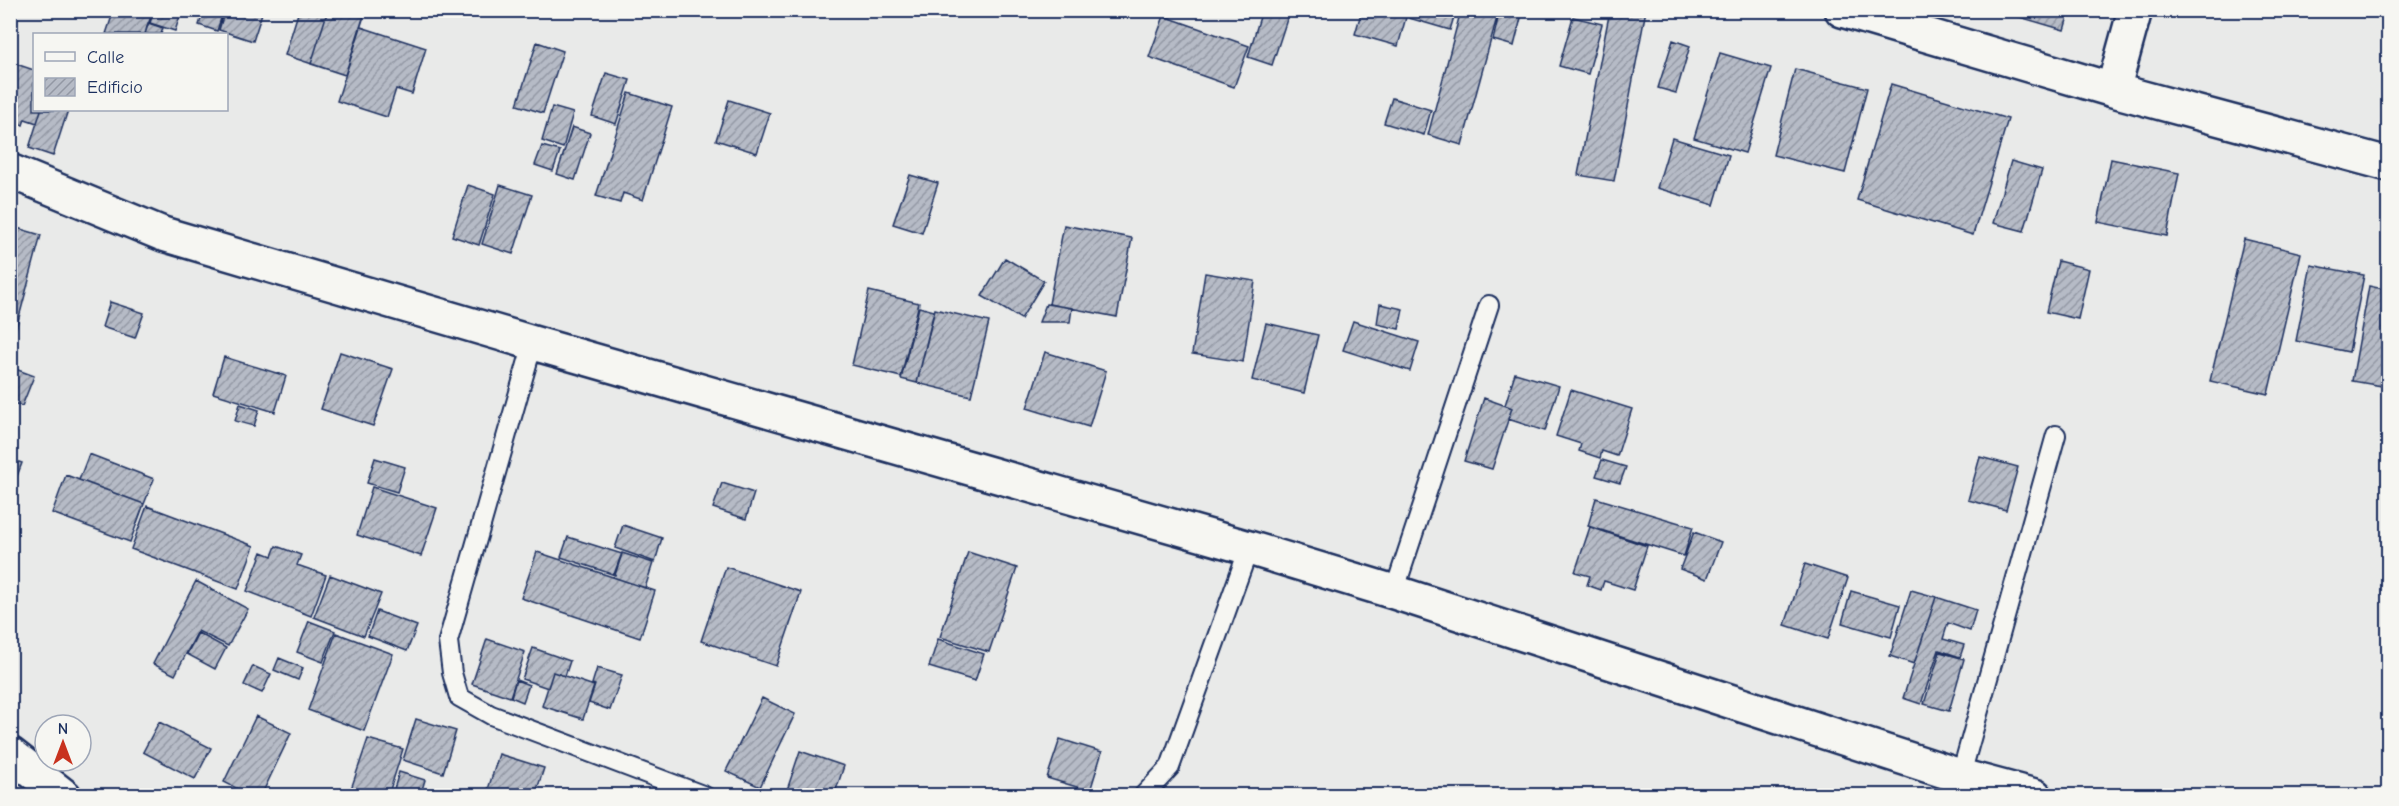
<svg xmlns="http://www.w3.org/2000/svg" width="2399" height="806" viewBox="0 0 2399 806" font-family="'Comic Neue',sans-serif">
  <style>
    .building { fill: url(#building-hatch); stroke: #1b2f5e; stroke-width: 1.5 }
    .lines { fill: none; stroke-linecap: round; stroke-linejoin: round }
    .service-casing { stroke: #1b2f5e; stroke-width: 22 }
    .minor-casing { stroke: #1b2f5e; stroke-width: 38 }
    .service { stroke: #f6f6f2; stroke-width: 18 }
    .minor { stroke: #f6f6f2; stroke-width: 33 }
  </style>
  <defs>
    <pattern id="building-hatch" width="6" height="6" patternUnits="userSpaceOnUse" patternTransform="scale(1.5)"><rect width="6" height="6" fill="#b6bbc6"/><path d="M-1 1l2-2M0 6l6-6M5 7l2-2" fill="none" stroke="#9398a4"/></pattern>
  </defs>
  <rect width="100%" height="100%" fill="#e9eae9"/>
  <filter id="ink" filterUnits="userSpaceOnUse"><feTurbulence type="fractalNoise" baseFrequency=".0167" numOctaves="2"/><feDisplacementMap in="SourceGraphic" scale="12" xChannelSelector="R" yChannelSelector="G"/><feConvolveMatrix kernelMatrix="1 2 1 2 8 2 1 2 1" color-interpolation-filters="sRGB"/></filter>
  <g filter="url(#ink)">
    <path class="building" d="M114 10H153L145 34H106Z
      M154 10H182L175 31 150 23Z
      M204 10 222 15 217 31 199 25Z
      M225 10H263L253 41 219 30Z
      M299 10H349L364 15 345 75 285 55Z
      M328 10H366L345 75 311 64Z
      M1262 10H1290L1272 65 1248 57Z
      M1362 10H1408L1398 46 1355 34Z
      M1411 10H1456L1450 30 1409 18Z
      M1461 10H1499L1462 145 1428 135Z
      M1500 10H1523L1514 46 1493 40Z
      M1610 10H1646L1614 181 1578 175Z
      M2007 10H2070L2064 30 2006 13Z
      M1164 16 1249 46 1234 87 1149 57Z
      M1573 17 1602 24 1588 74 1559 66Z
      M148 23 163 28 161 34H145Z
      M361 27 426 48 412 94 396 89 387 117 337 101Z
      M1673 40 1690 46 1676 93 1658 88Z
      M537 42 563 51 543 113 517 105Z
      M1720 53 1771 68 1745 153 1694 138Z
      M10 62 34 70V110H41L37 123 25 119 23 125 10 120Z
      M1795 69 1867 88 1845 173 1773 155Z
      M606 73 630 80 616 124 592 116Z
      M1891 84 2008 119 1973 235 1857 200Z
      M629 93 672 107 643 200 623 193 620 203 596 196Z
      M1392 98 1431 110 1424 135 1384 123Z
      M729 100 770 113 757 153 716 140Z
      M552 107 573 113 563 148 542 141Z
      M41 110H68L53 156 29 148Z
      M572 127 590 133 575 180 557 174Z
      M1672 138 1729 155 1714 205 1657 188Z
      M542 146 560 151 553 171 535 165Z
      M2111 159 2179 173 2167 236 2098 222Z
      M2011 161 2042 170 2024 231 1993 223Z
      M910 175 938 183 922 233 893 224Z
      M468 185 495 194 479 245 452 236Z
      M500 185 532 195 513 254 482 244Z
      M1064 225 1132 238 1117 317 1049 304Z
      M10 226 41 235 10 351Z
      M2244 239 2301 253 2268 394 2210 381Z
      M1005 258 1044 281 1021 319 982 296Z
      M2058 261 2089 269 2078 319 2046 312Z
      M2311 265 2364 275 2349 352 2296 341Z
      M1205 273 1255 281 1243 362 1192 354Z
      M2369 286 2388 290V387L2352 381Z
      M869 291 919 303 901 377 852 365Z
      M110 302 144 313 135 338 102 327Z
      M1046 304 1072 308 1070 322H1039Z
      M1380 304 1403 309 1399 329 1377 324Z
      M919 307 934 311 917 383 901 379Z
      M935 309 989 322 971 396 917 383Z
      M1353 321 1419 342 1410 371 1343 350Z
      M1266 323 1318 335 1304 393 1252 380Z
      M340 352 393 369 373 426 321 409Z
      M1045 352 1106 371 1089 427 1027 408Z
      M224 357 286 376 275 412 213 393Z
      M10 367 34 376 22 406 10 402Z
      M1515 373 1559 386 1545 431 1508 419 1512 408 1505 405Z
      M1571 390 1632 409 1617 456 1602 451 1600 458 1579 451 1581 444 1556 436Z
      M1484 398 1512 408 1492 469 1464 461Z
      M240 404 259 410 254 426 235 421Z
      M89 454 154 479 144 504 79 480Z
      M1980 457 2018 467 2006 510 1968 500Z
      M375 458 405 467 397 492 367 483Z
      M10 459 22 463 11 492H10Z
      M1602 460 1626 467 1620 483 1596 476Z
      M66 475 144 504 130 542 52 513Z
      M722 483 754 493 746 519 713 508Z
      M372 487 437 508 421 556 357 535Z
      M1596 498 1693 527 1684 556 1588 526Z
      M147 506 254 546 238 589 131 549Z
      M623 525 662 538 655 562 615 548Z
      M1590 527 1647 546 1633 590 1604 581 1601 590 1587 585 1590 576 1575 572Z
      M1694 532 1721 542 1707 579 1680 569Z
      M568 537 622 554 615 575 561 557Z
      M276 546 301 555 297 565 326 575 311 616 247 591 262 552 272 556Z
      M537 552 655 591 640 638 521 598Z
      M968 552 1017 568 989 652 940 637Z
      M622 553 653 563 645 588 613 577Z
      M1805 564 1848 578 1828 639 1785 625Z
      M726 567 801 592 776 666 701 641Z
      M330 575 381 594 364 636 314 617Z
      M196 581 248 609 228 646 198 631 175 675 153 664Z
      M1911 590 1936 597 1914 664 1890 656Z
      M1851 591 1900 605 1891 637 1842 623Z
      M1936 597 1976 610 1970 631 1948 623 1943 639 1964 645 1960 657 1939 650 1921 704 1903 698Z
      M377 611 417 626 407 651 368 636Z
      M309 621 335 631 323 662 297 652Z
      M198 633 226 648 215 669 187 654Z
      M336 633 393 654 364 731 308 710Z
      M487 639 525 652 510 697 472 684Z
      M938 639 984 654 975 681 929 667Z
      M533 648 570 661 565 676 553 672 548 688 522 679Z
      M1940 652 1964 659 1949 711 1924 704Z
      M279 658 303 668 298 680 274 670Z
      M253 666 271 674 262 693 244 685Z
      M597 668 622 675 610 710 589 703 595 685 592 684Z
      M553 672 594 686 583 719 542 706Z
      M516 680 529 685 523 702 511 697Z
      M762 698 795 714 760 787 726 771Z
      M256 716 291 733 261 796H252L224 782Z
      M416 719 456 731 443 773 403 760Z
      M159 722 211 748 195 779 143 752Z
      M368 739 403 749 388 796H371L351 789Z
      M1060 739 1102 752 1090 791 1047 778Z
      M800 751 844 766 834 796H785Z
      M499 754 544 768 535 796H486Z
      M399 772 425 780 420 796H392Z"/>
    <g class="lines">
      <g class="service-casing">
        <path id="service" d="M533 343 448 641 452 673 459 697 491 715 705 796
          M1394 592 1489 305
          M1143 796 1170 767 1249 548
          M1955 796 2056 435"/>
      </g>
      <g class="minor-casing">
        <path id="minor" d="M1842 10 2113 90 2388 164
          M2113 90 2135 10
          M10 171 163 234 533 343 1249 548 1394 592 1960 776 2035 796
          M10 754 64 796"/>
      </g>
      <use href="#service" class="service"/>
      <use href="#minor" class="minor"/>
    </g>
  </g>
  <rect width="2399" height="806" fill="none" stroke="#f6f6f2" stroke-width="36"/>
  <rect x="18" y="18" width="2363" height="770" fill="none" stroke="#1b2f5e" stroke-width="2" filter="url(#ink)"/>
  <rect x="33" y="33" width="195" height="78" fill="#f6f6f2" stroke="#9ea6b7" stroke-width="1.5"/>
  <rect x="45" y="52" width="30" height="9" fill="#f6f6f2" stroke="#9ea6b7" stroke-width="1.5"/>
  <text x="87" y="63" font-size="18" fill="#1b2f5e">Calle</text>
  <rect x="45" y="78" width="30" height="18" fill="url(#building-hatch)" stroke="#9ea6b7" stroke-width="1.5"/>
  <text x="87" y="93" font-size="18" fill="#1b2f5e">Edificio</text>
  <g transform="translate(63 743)"><circle r="28" fill="#f6f6f2" stroke="#9ea6b7" stroke-width="1.5"/>
  <path d="M0-4.5L10 22L0 15L-10 22Z" fill="#c8321e"/>
  <text y="-9" font-size="16" font-weight="bold" text-anchor="middle" fill="#1b2f5e">N</text>
  </g>
</svg>
